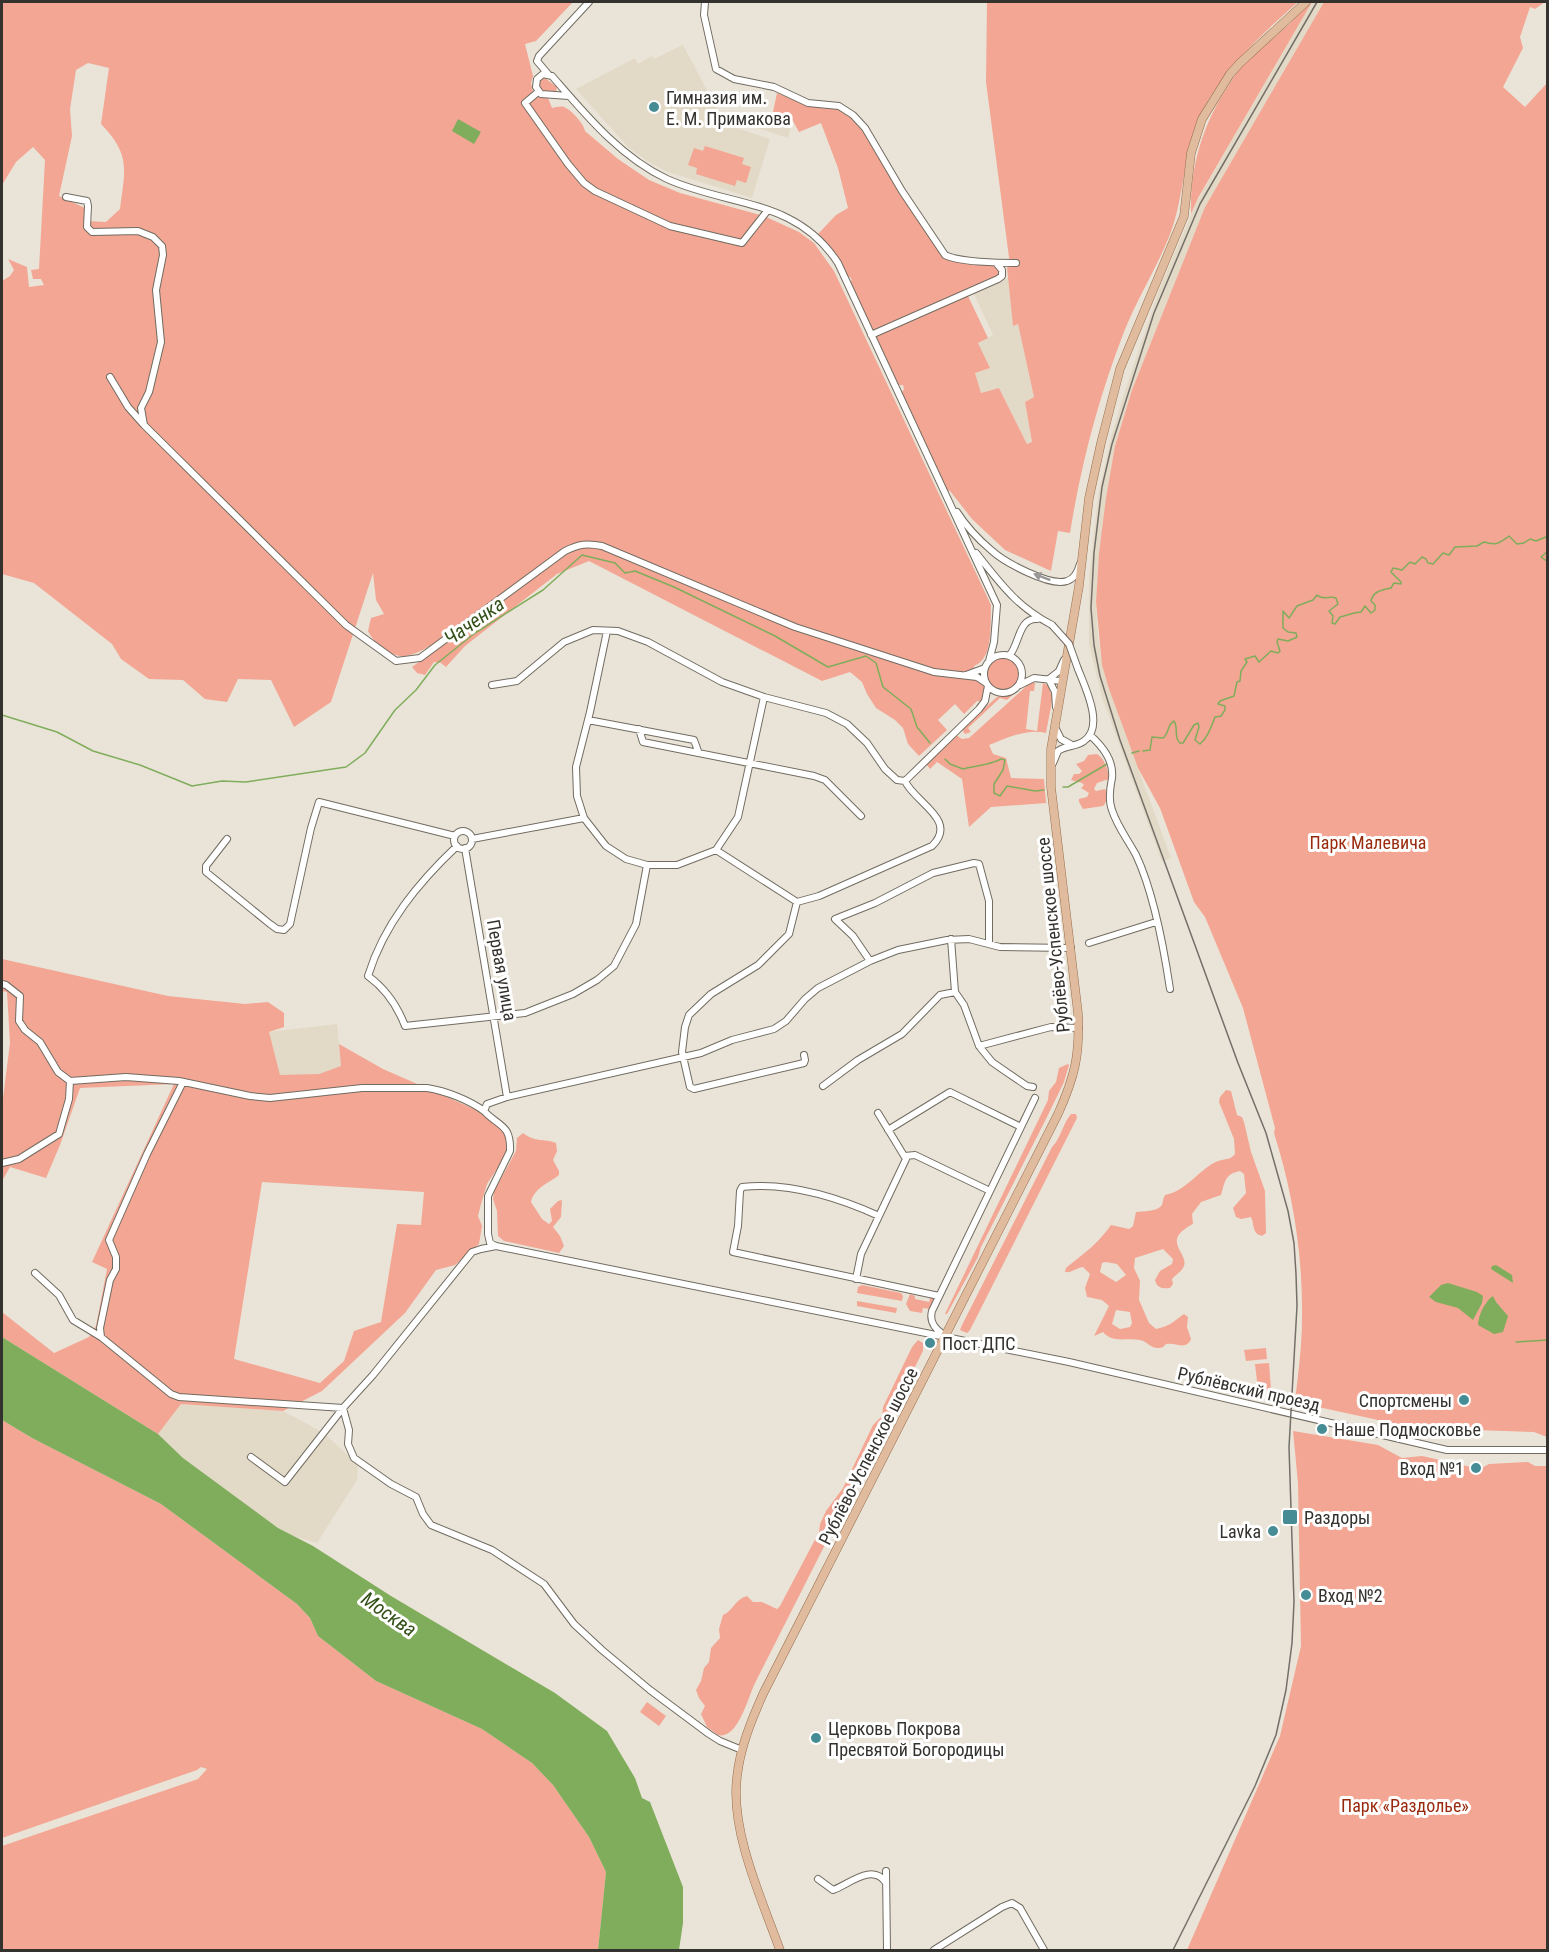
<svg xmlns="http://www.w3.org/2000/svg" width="1549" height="1952" viewBox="0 0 1549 1952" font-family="'Roboto Condensed',sans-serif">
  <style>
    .built { fill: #e3d9c7 }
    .green { fill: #f3a693; fill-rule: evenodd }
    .water { fill: #80ad5c }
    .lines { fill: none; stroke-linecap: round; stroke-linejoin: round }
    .stream { stroke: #80ad5c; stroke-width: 1.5 }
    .minor-casing { stroke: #716c61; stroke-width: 8 }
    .major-casing { stroke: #966e4d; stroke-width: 9 }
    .minor { stroke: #fff; stroke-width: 6 }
    .major { stroke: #e0bb9e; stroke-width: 8 }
    .rail { stroke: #736f69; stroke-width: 1.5 }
    .minor-bridge-casing { stroke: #716c61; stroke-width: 8; stroke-linecap: butt }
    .minor-bridge { stroke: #fff; stroke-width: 6 }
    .oneway { fill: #9a9896 }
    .poi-dot { fill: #458c95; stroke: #fff; stroke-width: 2 }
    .labels { text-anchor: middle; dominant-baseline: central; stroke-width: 6; stroke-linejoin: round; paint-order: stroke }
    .poi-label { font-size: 18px; fill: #34322e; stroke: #fff; text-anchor: start }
    .park-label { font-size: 18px; fill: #992a0d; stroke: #fff }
    .street-label { font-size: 18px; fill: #34322e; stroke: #fff }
    .water-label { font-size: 20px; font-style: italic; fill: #325017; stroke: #fff }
  </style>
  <rect width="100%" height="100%" fill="#eae4d8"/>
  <path class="built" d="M1312 2H1324L1205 207 1132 390 1115 446 1099 553 1096 602 1097 627 1102 665 1109 689 1171 858 1162 862 1102 697 1089 644V579L1098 497 1111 437 1124 394 1159 290 1198 199Z
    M683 45 725 124 770 139 752 198 668 172 647 161 629 148 576 89 635 58 638 64 652 56 654 59Z
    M766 113 792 123 788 138 751 126 755 114 765 117Z
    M1008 278 1013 325 1018 324 1034 397 1025 402 1032 442 1027 444 999 388 981 393 975 373 989 368 978 343 993 335 973 292Z
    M337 1024 341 1066 319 1074 280 1076 269 1032Z
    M181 1404 283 1411 324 1433 358 1465 357 1480 317 1543 293 1536 278 1528 183 1458 158 1434Z"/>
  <path class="green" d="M2 2H573L536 41 525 44 533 76 531 83 533 92 542 98H548L552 108C556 107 562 105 566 108 573 112 584 124 585 131L618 159 649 180 680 193 764 216 799 232 814 243 834 271 991 605C990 623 994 659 974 666L977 678 987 687 982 701H977L964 714 955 704 938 720 947 730 919 756 908 744 903 728 895 720 876 708 867 694 862 682 850 672 822 681 589 561 557 574 465 646 446 667 441 663 434 662 425 675 417 673 412 667 474 622 469 617C453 630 426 653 405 656 397 657 390 653 384 648 376 643 372 639 368 631L371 618 384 614 376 600 373 573 331 702 294 727 271 680 238 679 227 702 205 699 183 680 149 679 121 659 112 644 34 583 2 574V281L10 276 14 270 8 259 27 267 29 287 44 285 41 279H33L31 270 39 269 45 160 33 147 16 162 2 185ZM88 63 109 68 101 124C131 155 125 169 120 209L106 222 86 221 85 208 59 196 72 136 70 109 76 70Z
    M987 2H1298C1264 32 1227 66 1205 106 1182 147 1186 195 1169 237 1156 269 1137 299 1124 332 1099 396 1081 464 1070 533L1058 531 1051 571 1005 550 972 519 950 491 945 490 901 394 904 389 903 385H898L875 336 964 295 968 296 988 338 978 343 990 368 975 373 981 393 999 388 1027 444 1032 442 1025 402 1034 397 1018 324 1013 326 1007 268 1010 265 986 82Z
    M1309 2H1312L1198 198 1191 214C1190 168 1202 126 1227 88 1231 82 1235 74 1240 69 1262 45 1290 28 1309 2Z
    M1324 2H1545L1535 9 1530 7 1520 37 1523 48 1503 87 1525 107 1547 83V1437L1534 1432 1415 1428 1295 1402C1298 1374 1302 1347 1302 1319 1303 1256 1293 1193 1274 1133L1275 1128 1243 1008 1205 917 1194 902 1160 808 1138 768 1109 689 1102 665 1096 602 1099 553 1106 498 1115 446 1132 390 1205 207Z
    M545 78 557 87 556 92H541L538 83 541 79Z
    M777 93 809 106 826 107 831 109V107L838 108 848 115 865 134 943 257 951 261 997 266 1000 272 998 276 875 331 872 330 849 283 852 280 850 277 847 276 831 249 818 234 836 215 848 208 838 168 821 123 799 132 793 121 773 112Z
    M705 146 744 158 742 164 751 167 746 183 737 180 735 186 696 174 697 168 688 165 694 148 703 151Z
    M986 675a17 17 0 1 1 34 0a17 17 0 1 1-34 0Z
    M1031 682 1035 683 1034 691H1030L1026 729 1037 731 1043 683 1051 687 1050 692 1053 696 1046 733C1027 728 1007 738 989 745L993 754 1006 758 1011 778 1044 779 1046 803 991 807 969 827 962 779 937 762 930 769 926 764 956 735 962 739 969 738Z
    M1016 692 1007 700 1000 698 968 728 971 732 965 734 963 731V727L997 697Z
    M1097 754C1105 759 1108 770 1109 779L1097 783 1094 789 1096 791 1105 789C1108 794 1107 803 1103 806L1083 809 1079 802V799L1087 797 1089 793 1081 788 1084 785 1082 783 1071 780 1074 774H1079L1082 771 1076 764 1084 761 1088 755Z
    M2 959 168 996 245 1004 268 1002 284 1013V1027L269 1032 280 1075 319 1074 341 1066 339 1044 383 1069 481 1112 501 1129 507 1137 506 1155 487 1184 481 1204 478 1216 482 1226 479 1244 455 1265 436 1270 405 1313 322 1391 283 1411 181 1404 158 1434 2 1337V1312L54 1353 89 1337 96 1326 107 1269 92 1262 174 1084 80 1088 60 1145 46 1178 10 1167 2 1181V1106L10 1043 7 992 2 991ZM262 1182 424 1192 421 1225 397 1224 381 1322 354 1331 344 1361 320 1383 234 1359Z
    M1068 1064 1069 1065 1064 1082 1046 1119 981 1247 978 1257 947 1314H945L1048 1100 1049 1091 1056 1082 1059 1068Z
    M1226 1090 1231 1091 1237 1115 1242 1117 1244 1122 1251 1152 1265 1191 1266 1233 1262 1236 1257 1234C1252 1228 1254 1223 1251 1217L1241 1219 1236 1217 1233 1208 1246 1193 1244 1174 1240 1171C1224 1174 1225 1183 1221 1195L1201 1202 1192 1214 1193 1224C1158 1242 1192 1254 1183 1268 1181 1272 1175 1275 1172 1279L1173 1284 1170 1288C1162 1289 1157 1288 1155 1280L1160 1271 1172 1264 1173 1259 1163 1249 1135 1258 1134 1268 1140 1281 1139 1300 1149 1323 1156 1329C1170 1326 1173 1322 1184 1314L1188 1317 1187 1327 1191 1339C1186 1351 1176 1342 1166 1344 1163 1347 1163 1348 1158 1348 1150 1348 1147 1341 1140 1340 1127 1337 1113 1344 1103 1332L1094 1336 1109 1306 1102 1300 1087 1297 1085 1288 1090 1274 1083 1267C1076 1268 1072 1273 1065 1272L1066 1268C1084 1253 1097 1245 1111 1225L1129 1229 1133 1226 1136 1212C1143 1211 1157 1212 1162 1205 1163 1202 1163 1198 1165 1195 1187 1191 1200 1168 1218 1161 1226 1158 1229 1161 1235 1154L1234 1139 1219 1102 1220 1097ZM1106 1262 1117 1264 1126 1275 1116 1282 1100 1272 1102 1263ZM1116 1310 1130 1312 1132 1323 1130 1327 1120 1329 1112 1324Z
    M1071 1114H1076L1077 1118 970 1330 967 1333 960 1330 962 1325 1052 1147C1061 1138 1062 1125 1071 1114Z
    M523 1133C536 1143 543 1138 556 1143L557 1151 553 1160 559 1171V1175C549 1183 534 1188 531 1202L542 1219 549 1224 552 1221 550 1209 558 1201 562 1200 561 1217 553 1227 560 1236 564 1246 559 1253 504 1241 498 1236 497 1211 493 1199 494 1191 516 1151 517 1138Z
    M862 1285 901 1293 903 1296 902 1301 857 1293 858 1287Z
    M910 1294 915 1296V1299L929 1302 930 1298 936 1299 930 1309 923 1308 922 1313 910 1311 906 1304Z
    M857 1301 897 1308 896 1313 857 1306Z
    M918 1340 923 1343V1351L754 1685C748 1699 737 1740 718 1735L707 1727 701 1714 705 1706 699 1698 696 1690 701 1681 704 1668 709 1662 711 1648 720 1638 719 1629 723 1615C733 1611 735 1599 747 1596L753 1602H762L777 1609 780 1606 819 1532 820 1524 826 1511 843 1488 873 1425 882 1416 883 1407 912 1347Z
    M1266 1348 1267 1359 1246 1361 1244 1350Z
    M1269 1363 1271 1389 1258 1390 1255 1364Z
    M2 1420 32 1438 161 1504 297 1604 310 1618 318 1636 376 1681 482 1729 532 1763 553 1785 589 1837 606 1872 598 1950H2V1846L198 1779 207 1769 201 1767 197 1770 2 1838Z
    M1293 1431 1378 1445 1402 1458 1422 1456 1480 1469 1489 1464 1528 1462 1535 1466H1547V1950H1187L1280 1736 1301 1646 1298 1483Z
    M647 1702 666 1716 659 1726 640 1712Z"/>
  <path class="water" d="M458 119 481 132 474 144 452 131Z
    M1496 1265 1512 1275 1513 1283 1491 1269 1492 1266Z
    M1448 1283 1477 1292 1483 1296 1482 1303 1473 1320 1458 1308 1436 1302 1429 1297 1441 1285Z
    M1493 1296 1496 1302 1508 1316 1503 1332 1494 1334 1478 1325C1478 1316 1485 1301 1493 1296Z
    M2 1337 158 1434 183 1458 278 1528 313 1546 391 1596 555 1693 607 1731 635 1778 642 1798 650 1802 683 1887V1923L679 1950H598L606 1872 589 1837 553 1785 532 1763 482 1729 376 1681 318 1636 310 1618 297 1604 161 1504 32 1438 2 1420Z"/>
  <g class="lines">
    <path class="stream" d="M1548 551 1541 557 1548 562
      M2 715 57 732 93 751 140 765 192 786 222 781 246 782 346 767 365 753 395 710 416 690 435 665 475 633 543 590 582 555 615 563 625 573 635 571 674 587 775 636 828 667 866 656 876 663 883 687 911 709 917 727 930 743
      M1143 751 1150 750 1152 737 1163 738C1169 734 1167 725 1174 721 1179 728 1173 737 1180 743H1183L1194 725 1198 723 1199 727 1195 740 1200 744C1208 737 1211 727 1215 717L1221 716 1225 710V706L1218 704 1220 701 1234 696 1237 682 1240 681 1241 671 1247 662 1245 659 1255 656 1259 662 1271 651 1278 653 1280 651 1277 642 1278 639 1288 641 1297 637 1296 633 1288 632 1283 628V611L1289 618 1297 606 1313 600 1317 595C1323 601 1330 595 1336 598L1338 604 1329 611 1333 616 1332 623 1335 624 1340 617C1348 616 1352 612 1361 612L1365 606 1371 613 1375 610V605L1371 601C1373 591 1382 590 1391 588L1394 583 1401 584V582L1391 572 1393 568 1402 570 1410 562 1415 564 1422 557 1426 559 1428 563 1433 564 1443 553 1449 555 1455 547 1477 546 1484 542C1497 546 1499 543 1509 536L1517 544 1524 543 1530 539 1536 541 1546 537 1548 541
      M1132 753 1139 751
      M945 759 950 764 963 769C975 766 990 765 1001 759L1005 760 1003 770 994 784V793L1000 796 1007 786 1035 791 1044 790
      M1063 787H1068L1107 764
      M1516 1342 1548 1340"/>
    <g class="minor-casing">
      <path id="minor" d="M705 2 704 15 716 69 734 79 774 87 808 103 839 106 853 115 865 128 902 191 945 255C958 262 1000 263 1016 263
        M548 74 537 61 539 56 589 2
        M538 92 525 103 568 164 584 183 595 191 670 226 742 243 768 210
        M569 96 541 94 536 87 537 79 543 74 552 76C585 114 620 157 667 179 729 207 796 198 838 263L997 605 994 642 989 661
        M66 197 87 201 88 206 87 227 92 232 138 231 153 237 162 246 163 255 156 290 161 342 149 392 141 408 144 425 346 625 396 661 420 658 565 551C579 544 587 543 602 546L795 627 934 672 977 677 986 683
        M871 335 998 279 1002 276V270L997 264
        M110 377 128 407 144 425
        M957 512C966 526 978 539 991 550 1004 562 1050 587 1067 581 1074 579 1078 571 1080 564
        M976 553C1001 584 1016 606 1052 625
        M607 631 590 712 576 767 577 796 584 818 606 846 626 859 647 865H677L716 850 738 817 764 697
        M984 674a19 19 0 1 1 38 0a19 19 0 1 1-38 0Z
        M1009 656C1020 644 1018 618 1037 619
        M966 675 985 668
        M1049 679 1059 671 1064 660
        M1049 680 1055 692 1056 707
        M492 685 517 681 564 642 593 630 618 631 648 642 722 682 764 697 826 713 847 724 867 743 885 769 897 780 905 781 979 709 985 701 988 686
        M1020 685 1034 678 1062 681
        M588 720 694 740 698 751
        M1055 727 1061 739 1072 745
        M639 729 643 742 814 776 825 780 861 816
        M1090 735C1102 746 1114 760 1112 778 1110 788 1108 800 1112 810 1117 826 1128 840 1136 855 1153 891 1164 949 1170 989
        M1053 763 1058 751C1066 745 1076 747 1084 741 1105 727 1085 687 1078 669
        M454 840a9 9 0 1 1 18 0a9 9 0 1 1-18 0Z
        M227 839 206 866V872L270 924 277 929 284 930 290 924 311 828 319 802 455 836
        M472 839 584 818
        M457 846C418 883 384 924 368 976 386 989 397 1005 405 1026L525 1013 573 994 597 980 614 966 636 924 647 865
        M465 848 507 1097
        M716 850 797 902 819 896 932 846C959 820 914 802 905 781
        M797 902 789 934 758 965 711 994 689 1015 685 1027 682 1052 690 1087 694 1089 804 1063 805 1060 804 1055
        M951 939 955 992 964 1005 979 1046 992 1062 1002 1069 1027 1086 1033 1087
        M1089 943 1156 922
        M870 961 853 936 835 919 875 903 933 873 974 863 979 864 989 901V944
        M2 984 6 985 20 996 19 1021 25 1030 40 1042 58 1072 70 1081
        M979 1046 1051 1027 1079 1028
        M823 1086 858 1060 902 1034 940 995 955 992
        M888 1130 950 1092 1021 1127
        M905 1156 915 1155 990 1191
        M2 1163 19 1159 59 1134 69 1099 70 1081 126 1077 179 1081 250 1096 270 1098 362 1088H427C446 1091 469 1100 484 1111
        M879 1216C837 1197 789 1182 742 1187L740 1191 738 1226 733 1252 939 1296
        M496 1246 490 1243 488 1234V1196L510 1151C511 1124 499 1127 484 1111L487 1104 507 1097 701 1053 732 1040 774 1029 786 1021 805 999 818 988 870 961 898 950 947 940 969 939 1000 947 1071 948
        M35 1273 59 1295 73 1320 101 1337 171 1394 179 1397 343 1408 349 1430 348 1444 354 1458 391 1484 416 1497 423 1514 431 1525 492 1550 544 1584 574 1624 602 1650 650 1690 709 1734 720 1741 742 1750
        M856 1279 861 1254 906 1159 878 1113
        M944 1335C935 1329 929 1322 932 1311L1035 1098
        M101 1337 100 1328 110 1280 116 1269V1257L109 1240 147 1154 183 1082
        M251 1457 285 1482 343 1408 373 1375 472 1252 481 1249 496 1246 1069 1362 1447 1450H1548
        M886 1871 887 1950
        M818 1879 833 1890C848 1885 873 1862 886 1883
        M934 1950 1002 1907 1012 1903 1020 1908 1044 1950"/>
    </g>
    <g class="major-casing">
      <path id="major" d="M780 1950C762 1900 730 1831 737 1777 740 1748 751 1721 763 1694L1058 1114C1075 1076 1080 1055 1078 1013L1051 787V749L1079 586 1089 498 1101 443 1120 369 1184 216 1191 153 1202 119 1230 74 1240 63 1306 2"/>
    </g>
    <use href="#minor" class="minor"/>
    <use href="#major" class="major"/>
    <path class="rail" d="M1173 1950 1255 1786 1276 1735 1286 1690 1292 1643 1294 1602 1289 1447 1297 1306 1296 1274 1294 1243 1288 1211 1266 1133 1238 1063 1120 740 1100 676 1094 645 1091 608 1094 553 1102 487 1112 444 1154 313 1200 204 1317 2"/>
    <g class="minor-bridge-casing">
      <path id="minor-bridge" d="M1052 625 1069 644 1078 669"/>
    </g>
    <use href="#minor-bridge" class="minor-bridge"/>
  </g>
  <defs><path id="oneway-solid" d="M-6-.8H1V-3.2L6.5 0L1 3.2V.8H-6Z" transform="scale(1.5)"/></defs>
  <use class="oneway" href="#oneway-solid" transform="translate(1042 577) rotate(-159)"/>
  <g class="poi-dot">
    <circle cx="654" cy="107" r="6"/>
    <circle cx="930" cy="1343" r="6"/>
    <circle cx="1464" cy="1400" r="6"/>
    <circle cx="1322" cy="1429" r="6"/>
    <circle cx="1476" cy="1468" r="6"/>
    <rect x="1282" y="1509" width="16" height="16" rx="3"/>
    <circle cx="1273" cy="1531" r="6"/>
    <circle cx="1306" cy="1595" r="6"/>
    <circle cx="816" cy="1738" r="6"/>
  </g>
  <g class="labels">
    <g class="poi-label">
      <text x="666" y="97">Гимназия им.<tspan x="666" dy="21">Е. М. Примакова</tspan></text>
      <text x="942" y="1343">Пост ДПС</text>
      <text x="1452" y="1400" text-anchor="end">Спортсмены</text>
      <text x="1334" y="1429">Наше Подмосковье</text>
      <text x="1464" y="1468" text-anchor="end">Вход №1</text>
      <text x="1304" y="1517">Раздоры</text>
      <text x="1261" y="1531" text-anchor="end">Lavka</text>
      <text x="1318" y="1595">Вход №2</text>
      <text x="828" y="1728">Церковь Покрова<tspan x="828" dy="21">Пресвятой Богородицы</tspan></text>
    </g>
    <g class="park-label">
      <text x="1368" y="842">Парк Малевича</text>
      <text x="1405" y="1805">Парк «Раздолье»</text>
    </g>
    <g class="street-label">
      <text transform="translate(1053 935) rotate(-96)">Рублёво-Успенское шоссе</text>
      <text transform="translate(502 970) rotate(80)">Первая улица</text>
      <text transform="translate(1249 1389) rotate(13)">Рублёвский проезд</text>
      <text transform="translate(868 1456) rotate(-63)">Рублёво-Успенское шоссе</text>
    </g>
    <g class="water-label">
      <text transform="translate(474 621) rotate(-35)">Чаченка</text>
      <text transform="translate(389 1614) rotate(35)">Москва</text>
    </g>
  </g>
  <rect width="1549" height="1952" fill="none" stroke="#34322e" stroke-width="6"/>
</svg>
